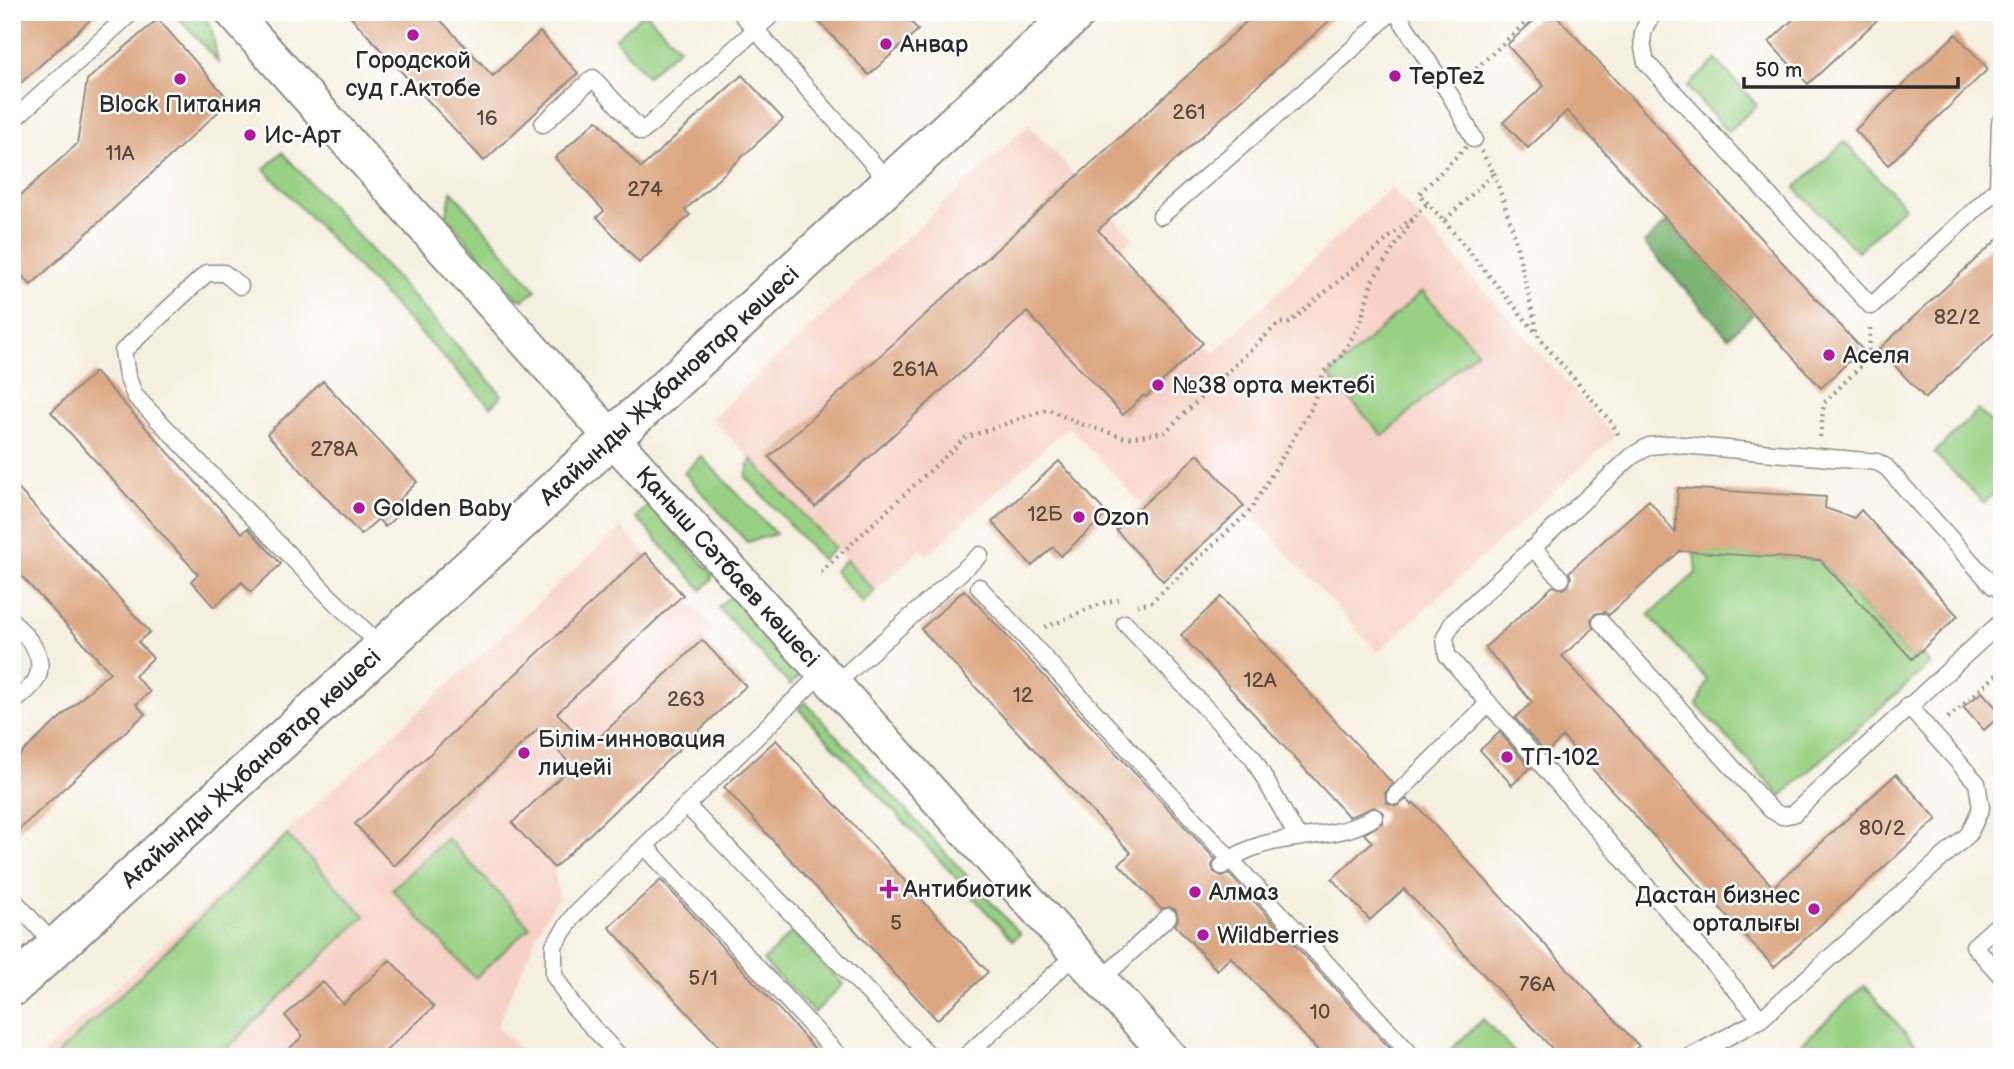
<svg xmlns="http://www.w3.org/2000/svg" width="2014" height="1069" viewBox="0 0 2014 1069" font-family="'Balsamiq Sans',sans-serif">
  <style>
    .built { fill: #f6d1c5 }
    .green { fill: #99d184; stroke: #627e58; stroke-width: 2 }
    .forest { fill: #7ab372; stroke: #526f4e; stroke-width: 2 }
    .building { fill: #dba782 }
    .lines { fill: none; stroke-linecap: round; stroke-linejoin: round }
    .service-casing { stroke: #908e86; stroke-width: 19 }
    .minor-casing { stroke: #908e86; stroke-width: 37 }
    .tertiary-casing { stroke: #908e86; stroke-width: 42 }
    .path { stroke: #908e86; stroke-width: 4.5; stroke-dasharray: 2 5; stroke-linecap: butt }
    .service { stroke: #fff; stroke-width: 16 }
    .minor { stroke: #fff; stroke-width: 33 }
    .tertiary { stroke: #fff; stroke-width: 38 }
    .poi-dot { fill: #b5179e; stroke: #fff; stroke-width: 2.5 }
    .labels { text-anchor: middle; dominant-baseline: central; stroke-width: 5; stroke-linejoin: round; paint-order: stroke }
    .number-label { font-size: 21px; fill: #574a41 }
    .poi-label { font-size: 24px; fill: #2b2b2b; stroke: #fff; text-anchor: start }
    .street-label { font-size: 24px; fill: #2b2b2b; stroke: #fff }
  </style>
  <rect width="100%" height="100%" fill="#fff"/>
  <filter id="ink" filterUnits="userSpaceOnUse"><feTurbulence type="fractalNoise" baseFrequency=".0143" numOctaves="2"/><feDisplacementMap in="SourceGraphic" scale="14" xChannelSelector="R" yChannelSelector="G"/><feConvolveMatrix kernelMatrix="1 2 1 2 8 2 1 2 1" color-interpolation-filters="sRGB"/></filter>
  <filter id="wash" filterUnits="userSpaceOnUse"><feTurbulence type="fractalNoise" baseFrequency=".00686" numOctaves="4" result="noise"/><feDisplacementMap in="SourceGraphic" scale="28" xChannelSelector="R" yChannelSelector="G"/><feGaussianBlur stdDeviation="1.57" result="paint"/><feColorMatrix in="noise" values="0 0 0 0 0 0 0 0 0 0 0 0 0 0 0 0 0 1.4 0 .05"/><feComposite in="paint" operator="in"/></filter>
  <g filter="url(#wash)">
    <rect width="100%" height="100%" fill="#f6f0e1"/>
    <path class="built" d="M1029 125 1133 238 1119 252 1213 353 1391 187 1615 436 1378 652 1244 506 1163 581 1116 530 1142 505 1069 426 927 555 921 549 875 591 712 418Z
      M621 527 714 629 703 640 746 686 554 868 559 897 543 921 497 1026 527 1057H40Z"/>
    <path class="green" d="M174 12H199L211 26 218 62Z
      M645 12 679 48 647 76 615 39Z
      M1716 60 1757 105 1728 132 1687 87Z
      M1844 142 1905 206 1857 252 1795 188Z
      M282 152 502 395 491 407 264 169Z
      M452 191 536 290 523 300 515 297 446 216Z
      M1422 291 1477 351 1383 436 1329 376Z
      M1978 410 2002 433V485L1984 503 1934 453Z
      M701 456 776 534 747 542 684 473Z
      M751 459 835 548 822 560 746 477Z
      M649 505 712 573V580L702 590 636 517Z
      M1694 551 1820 560 1912 659 1920 652 1930 664 1781 796 1697 705 1707 680 1649 615 1696 573Z
      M846 560 875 591 862 603 834 571Z
      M728 598H734L801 672 799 677 790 685 718 607Z
      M805 702 967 876 960 882 798 708Z
      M287 835 365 916 218 1057H55Z
      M447 838 530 927 475 978 392 889Z
      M978 888 1020 934 1013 940 971 895Z
      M792 932 843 984 814 1013 763 961Z
      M1864 986 1927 1057H1787Z
      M1483 1019 1519 1057H1443Z"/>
    <path class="forest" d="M1668 221 1753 314 1728 337 1644 243Z"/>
    <g id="blocks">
      <path class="building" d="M12 12H99L12 91Z
        M346 12H433L493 76 540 32 578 73 484 161Z
        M810 12H903L918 30 869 75Z
        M1257 12H1339L1098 230 1203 343 1146 397 1144 395 1123 415 1027 312 815 507 769 457Z
        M1543 12H1553L1862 349 1821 388 1567 111 1528 148 1503 122 1544 86 1507 45Z
        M1801 12H1886L1808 84 1769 42Z
        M158 19 230 101 31 285 12 265V203L77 144 87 80Z
        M1956 34 1988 69 1888 165 1855 130Z
        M742 75 783 119 685 210 690 215 639 263 597 217 604 211 555 158 597 120 641 168Z
        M2002 235V326L1925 398 1879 349Z
        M95 372 242 533 248 528 281 564 251 592 242 582 214 607 191 581 198 574 51 412Z
        M323 381 417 482 399 500 406 507 385 527 378 519 361 535 267 434Z
        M1198 454 1244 506 1163 581 1116 530Z
        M1059 461 1107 514 1061 556 1053 547 1032 566 992 522Z
        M12 482 150 632 138 642 153 658 135 676 150 692 136 704 145 714 12 836V762L110 672 12 566Z
        M1678 488 1826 497 1825 508 1854 518 1861 510 1958 616 1912 659 1820 560 1680 551 1609 615 1604 612 1595 614 1591 619 1593 629 1562 656 1773 887 1896 774 1937 819 1774 967 1563 737 1546 753 1515 718 1532 702 1485 647 1553 586 1563 589 1568 586 1571 577 1569 572 1649 500 1675 533Z
        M645 553 683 595 557 713 589 747 702 640 746 686 554 868 512 823 572 766 538 729 394 866 355 824Z
        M964 590 1215 859 1212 866 1214 872 1222 876 1229 874 1398 1057H1324L1231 957 1217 970 1175 925 1178 919 1176 910 1170 907 1161 909 1119 864 1131 853 921 629Z
        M1221 597 1393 784 1385 793 1387 803 1397 806 1407 799 1412 805 1414 803 1639 1046 1628 1057H1560L1404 889 1370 920 1332 879 1372 842 1364 834 1382 823 1384 813 1374 807 1349 817 1181 635Z
        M1982 692 2002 714 1984 730 1963 707Z
        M1500 732 1530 768 1512 785 1480 750Z
        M776 740 988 972 937 1020 724 787Z
        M661 880 797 1029 822 1057H728L609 927Z
        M390 960 434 1007 379 1057H280L303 1036 285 1016 322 981 343 1004Z"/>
    </g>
  </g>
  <g filter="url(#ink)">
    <use href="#blocks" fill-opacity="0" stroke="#908e86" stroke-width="2"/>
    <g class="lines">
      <g class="service-casing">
        <path id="service" d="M740 12 890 183
          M1396 12 1452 98 1474 139
          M1656 12C1639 27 1641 43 1646 62L1871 306 1998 188 2000 122 2002 120
          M12 121 132 12
          M543 124 593 78 642 132 775 12
          M1161 216 1347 54 1391 12
          M240 286 224 273H207L123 351 127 376 135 396 331 598 383 648
          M1533 548 1561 579
          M979 587 1413 1057
          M12 621C27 637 48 656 36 680 31 689 19 697 12 704
          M1601 622 1771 810 1782 816 1793 814 2002 621
          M1125 623 1253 758 1297 836
          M834 685 980 555
          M1395 796 1489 703
          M686 805 931 1057
          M645 846 840 1057
          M1222 866C1269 826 1331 846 1374 817
          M12 898 56 947
          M2002 921 1974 946 2002 977
          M1101 980 1168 917
          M1761 1019 1447 655 1445 637 1453 622 1632 456 1649 446 1671 444 1877 462 1886 467 1993 586 2002 590
          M620 1057 573 1006 554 975V945L575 914 823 672
          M965 1057 1077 953
          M1690 1057 1761 1019 1969 834 1981 808 1977 783 1908 706"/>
      </g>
      <g class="minor-casing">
        <g id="minor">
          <path id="s1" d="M232 12 612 438 1170 1057"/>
        </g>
      </g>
      <g class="tertiary-casing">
        <g id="tertiary">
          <path id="s2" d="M12 987 1077 12"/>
        </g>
      </g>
      <path class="path" d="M1466 78 1537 12
        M1474 139 1494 173 1444 221 1419 194Z
        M1494 173 1512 227 1539 338 1612 423 1620 438
        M1444 221 1537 334
        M1820 437 1824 403 1869 358 1870 328
        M821 572 965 438 1048 409 1078 423 1126 438 1165 432 1279 323H1289L1416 215
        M1137 605 1150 603 1250 511 1311 409 1324 372 1341 356 1360 324 1372 281 1416 215 1428 203
        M1045 627C1069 620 1095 602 1118 600
        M1948 718 2002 670"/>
      <use href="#service" class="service"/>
      <use href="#minor" class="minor"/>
      <use href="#tertiary" class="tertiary"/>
    </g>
  </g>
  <g class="poi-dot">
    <circle cx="413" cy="35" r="7"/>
    <circle cx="886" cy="44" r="7"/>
    <circle cx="1395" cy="76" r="7"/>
    <circle cx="180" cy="79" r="7"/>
    <circle cx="250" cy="135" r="7"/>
    <circle cx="1829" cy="355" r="7"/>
    <circle cx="1158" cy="385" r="7"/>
    <circle cx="359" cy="508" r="7"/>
    <circle cx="1079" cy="517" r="7"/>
    <circle cx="524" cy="753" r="7"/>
    <circle cx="1507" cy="757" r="7"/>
    <path d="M885.5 878.5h7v7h7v7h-7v7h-7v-7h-7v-7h7z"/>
    <circle cx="1195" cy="892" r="7"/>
    <circle cx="1814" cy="909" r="7"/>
    <circle cx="1203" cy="935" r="7"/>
  </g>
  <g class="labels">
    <g class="number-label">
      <text x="1189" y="112">261</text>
      <text x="487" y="118">16</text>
      <text x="120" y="153">11А</text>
      <text x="645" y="189">274</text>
      <text x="1957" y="317">82/2</text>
      <text x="915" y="369">261А</text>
      <text x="334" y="449">278А</text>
      <text x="1045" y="514">12Б</text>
      <text x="1260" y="680">12А</text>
      <text x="1023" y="695">12</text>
      <text x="686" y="699">263</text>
      <text x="1882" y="828">80/2</text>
      <text x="896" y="923">5</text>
      <text x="703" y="978">5/1</text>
      <text x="1537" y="984">76А</text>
      <text x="1320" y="1012">10</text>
    </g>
    <g class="poi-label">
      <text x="900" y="44">Анвар</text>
      <text x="413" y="60" text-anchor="middle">Городской<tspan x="413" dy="28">суд г.Актобе</tspan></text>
      <text x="1409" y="76">TepTez</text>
      <text x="180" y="104" text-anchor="middle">Block Питания</text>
      <text x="264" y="135">Ис-Арт</text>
      <text x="1843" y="355">Аселя</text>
      <text x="1172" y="385">№38 орта мектебі</text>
      <text x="373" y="508">Golden Baby</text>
      <text x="1093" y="517">Ozon</text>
      <text x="538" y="739">Білім-инновация<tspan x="538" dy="28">лицейі</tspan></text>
      <text x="1521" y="757">ТП-102</text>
      <text x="903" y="889">Антибиотик</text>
      <text x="1209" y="892">Алмаз</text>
      <text x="1800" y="895" text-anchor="end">Дастан бизнес<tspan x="1800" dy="28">орталығы</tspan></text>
      <text x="1217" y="935">Wildberries</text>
    </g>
    <g class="street-label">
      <text stroke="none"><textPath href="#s2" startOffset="891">Ағайынды Жұбановтар көшесі</textPath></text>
      <text stroke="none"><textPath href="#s1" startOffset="744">Қаныш Сәтбаев көшесі</textPath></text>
      <text stroke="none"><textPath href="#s2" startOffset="324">Ағайынды Жұбановтар көшесі</textPath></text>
    </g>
  </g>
  <rect width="2014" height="1069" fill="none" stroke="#fff" stroke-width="42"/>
  <path d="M1744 77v10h214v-10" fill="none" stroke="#2b2b2b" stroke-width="3.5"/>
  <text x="1755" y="77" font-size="21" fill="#2b2b2b" stroke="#ffffff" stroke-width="5" paint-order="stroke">50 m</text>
</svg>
